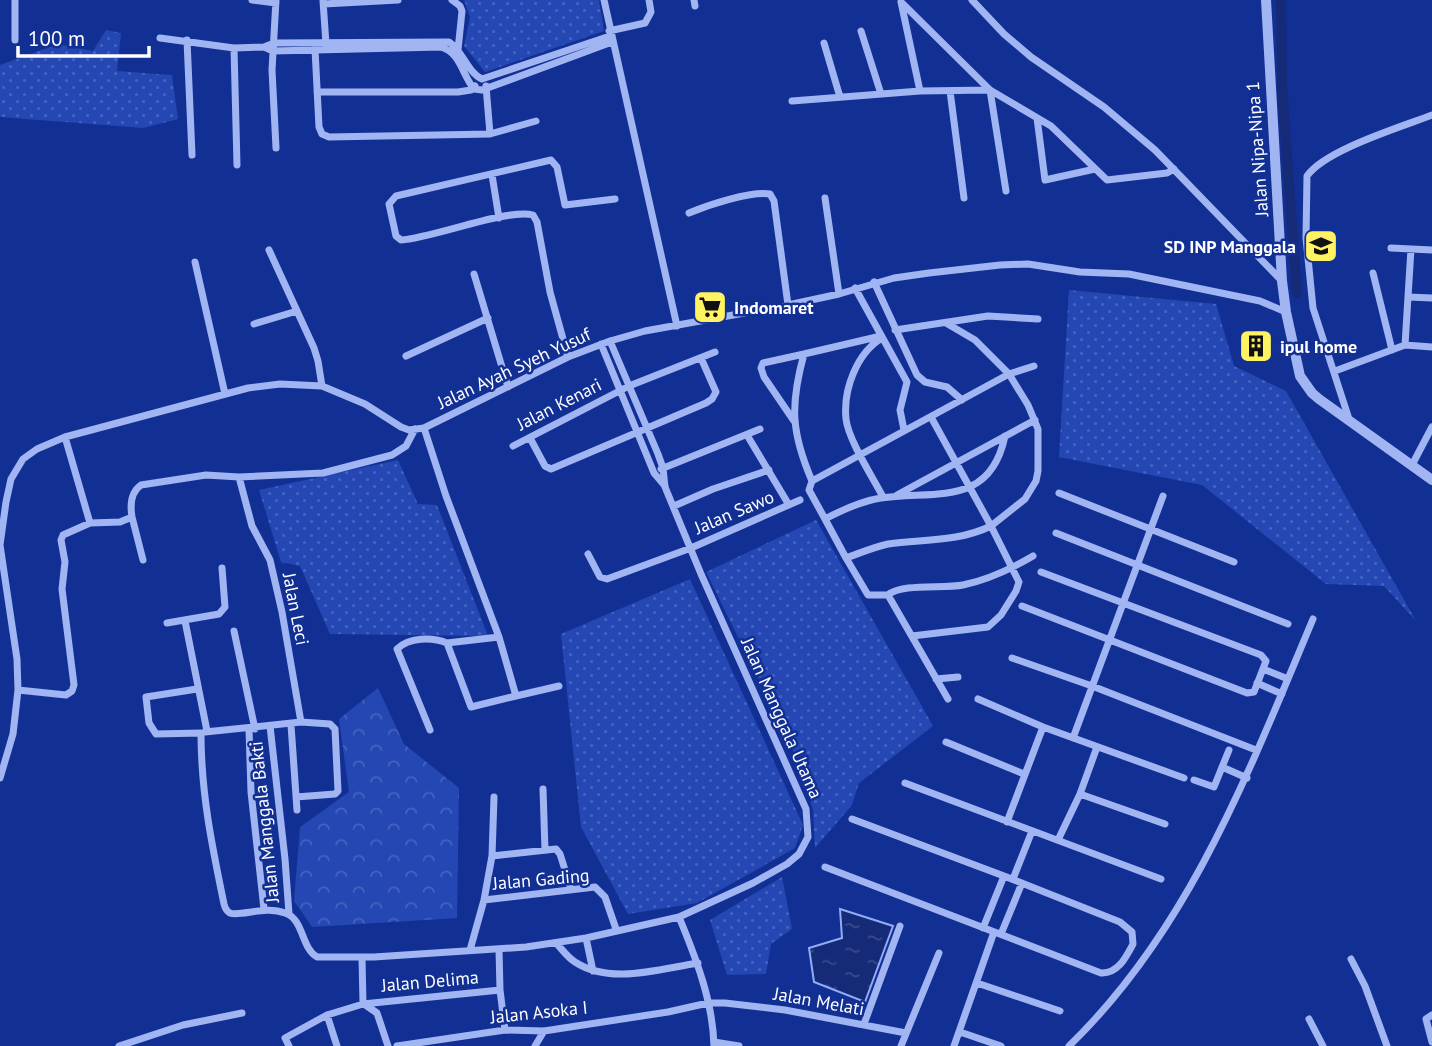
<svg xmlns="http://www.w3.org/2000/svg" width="1432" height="1046" viewBox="0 0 1432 1046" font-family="'PT Sans',sans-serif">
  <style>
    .grass { fill: url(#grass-dots) }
    .forest { fill: url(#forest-crowns) }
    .water { fill: url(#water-ripples); stroke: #93acf6; stroke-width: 2 }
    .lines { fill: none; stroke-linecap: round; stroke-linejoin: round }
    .canal { stroke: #152b78; stroke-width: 10 }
    .minor { stroke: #a1b5f3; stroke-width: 7 }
    .tertiary { stroke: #a1b5f3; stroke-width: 10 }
    .labels { text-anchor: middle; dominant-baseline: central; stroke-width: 5; stroke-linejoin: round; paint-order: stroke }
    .street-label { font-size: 18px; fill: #fff; stroke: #123094 }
    .poi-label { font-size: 18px; font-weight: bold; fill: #fff; stroke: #123094; text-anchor: start }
  </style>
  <defs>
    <pattern id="grass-dots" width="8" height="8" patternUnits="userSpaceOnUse" patternTransform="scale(1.75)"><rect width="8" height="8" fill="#2447b3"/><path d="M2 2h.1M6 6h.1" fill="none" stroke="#4563be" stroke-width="1.8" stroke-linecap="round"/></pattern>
    <pattern id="forest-crowns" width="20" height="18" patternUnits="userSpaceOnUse" patternTransform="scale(1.75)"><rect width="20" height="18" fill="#2447b3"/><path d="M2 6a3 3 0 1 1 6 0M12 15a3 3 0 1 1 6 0" fill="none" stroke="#4563be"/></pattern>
    <pattern id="water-ripples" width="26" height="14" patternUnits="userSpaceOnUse" patternTransform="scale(1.75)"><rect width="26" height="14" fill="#152b78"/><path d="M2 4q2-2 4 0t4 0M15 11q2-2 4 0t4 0" fill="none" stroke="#384b8c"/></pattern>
  </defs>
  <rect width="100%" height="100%" fill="#123094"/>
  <path class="grass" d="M464 0H599L604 31 485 72 464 46 470 17Z
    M106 30 121 33 117 71 172 75 178 119 143 128 0 117V65L58 44 93 51Z
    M1069 290 1216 304 1234 366 1286 391 1416 621 1384 586 1326 584 1202 485 1059 457Z
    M398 460 418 504 437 505 488 636 330 634 300 566 281 562 259 490Z
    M816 520 933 726 859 783 852 805 815 848 813 810 791 745 706 572Z
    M690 579 803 825 795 848 697 903 628 914 581 827 561 634Z
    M782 877 792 929 771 944 766 974 727 975 710 920Z"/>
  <path class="forest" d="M378 688 404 744 459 788 457 918 312 927 294 901 300 827 349 792 339 719Z"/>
  <path class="water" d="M840 909 893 926 865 1002 814 982 809 948 842 938Z"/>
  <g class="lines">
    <path class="canal" d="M1281 0 1282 86 1297 293"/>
    <path class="minor" d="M15 0V40
      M252 0 276 3
      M452 0 460 6 462 11 458 50
      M604 0 677 326
      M694 0 695 6
      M972 0 1004 34 1031 57 1104 107 1155 150 1281 280
      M323 1 326 44
      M901 2 990 90 920 91Z
      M324 4 398 0
      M609 31 645 23 651 12 649 0
      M861 31 881 94
      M160 38 234 48 264 47 273 51 441 47C461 53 462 75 474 89L482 90 612 42
      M187 40 192 155
      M824 43 840 97
      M264 47 274 43 449 42C463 51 467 72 482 79L610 36
      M234 48 237 165
      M315 49 319 127 322 134 329 137 490 134 486 86
      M950 91 964 198
      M317 92H458L471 90 475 86
      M792 101 920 91
      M1037 118 1045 180 1095 169
      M490 134 536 121
      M276 148 272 70 276 0
      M492 175 499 218
      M1006 191 990 90 1051 126 1107 180 1167 173 1174 169
      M825 198 839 294
      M689 213C708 205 750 191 770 194L774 201 788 305
      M1391 248 1432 250
      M269 250 314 348 318 361 322 386
      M195 262 225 394
      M1373 273 1392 350
      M474 274 508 387
      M874 282 917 375 925 382 947 387 962 400
      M855 288 907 382 900 410 904 430
      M1408 297 1432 298
      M254 324 297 311
      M895 330 988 316 1038 319
      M882 338C857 353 843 389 846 419 848 439 873 478 883 497
      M601 344 654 473 665 486
      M1405 345 1411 249
      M406 356 488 318
      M568 357 550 292 537 222 533 215C508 208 433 238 401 240L396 236 389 204 396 196 551 160 557 167 565 205 615 199
      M1335 371 1405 345 1432 347
      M1349 419 1313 308 1306 238 1307 176C1325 150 1401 127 1432 115
      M794 421 764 377 761 368 763 363 804 354
      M424 428 446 496 499 637 516 696 471 707 447 643C432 637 409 637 397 649L430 730
      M747 435 789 505
      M65 437 90 523
      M530 438 545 466 551 469 706 403 712 399 716 392 701 358
      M513 446 629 386 715 352
      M1412 465 1432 427
      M661 469 760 429
      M239 477 252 526 270 560 282 612 301 722 330 724 335 729 338 791 335 794 296 797
      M812 481C791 432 790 405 804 354L881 336
      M1059 493 1234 562
      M897 495 1035 420
      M674 506 713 489 769 470
      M132 517 143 560
      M825 519 809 490 812 481 1009 374 1034 366
      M1056 533 1288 624
      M588 554 600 577 607 579 691 548 800 500
      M846 558 825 519C842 510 862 501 881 498 934 490 990 508 1005 436
      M888 595H868L846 558C860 553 874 547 888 544 924 539 958 542 991 526L931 417
      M1022 606 1247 693 1254 692 1266 661 1261 655 1041 572
      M185 621 207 731
      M167 623 219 614 225 607 222 568
      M234 631 255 729
      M912 636 988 627 1001 615 1016 591 1019 582 991 526 1025 499 1036 481 1038 471V429L1028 405 1009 374 975 340 946 323
      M447 643 499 637
      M1012 658 1092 686 1256 750
      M1263 669 1288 679
      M936 679 958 677
      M1257 683 1282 694
      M197 689 146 697 149 723 156 734 201 733C201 793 212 846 224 904 225 908 226 911 230 913 241 917 265 905 285 913 304 919 301 948 317 957H374L526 947 586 938 679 917 753 883 787 864 799 854 808 837 806 809 701 574 665 487 663 468 658 454 610 341
      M18 690 66 695 72 691 74 685 62 589 65 562 61 540 63 535 90 523 120 522 132 517C130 505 131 492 141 485L206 475 239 477 323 473 392 455 406 446 415 429
      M516 696 559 686
      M948 699 888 595C902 583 943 589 963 585 987 580 1011 569 1033 556
      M978 699 1043 727 1184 778
      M291 725 297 810
      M270 726 285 859 289 914
      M249 729 251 792 264 909
      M205 732 301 722
      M1073 738 1163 496
      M946 742 1024 774
      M1222 767 1247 778
      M0 778 13 734 18 690 17 659 0 545 6 502 11 479 23 459 37 449 65 437 248 388 280 384 322 386 365 404 401 427 409 430 424 428 568 357 610 341 645 331 788 305 839 294 894 278 929 273 1000 265 1028 264 1080 272 1129 274 1260 301 1286 312
      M1194 780 1214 787 1229 750
      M905 783 1161 879
      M543 789 545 850
      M1080 794 1165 824
      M1007 822 1043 727
      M1058 840 1080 794 1097 747
      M492 856 556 849 560 854 571 889
      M825 867 1101 973C1118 974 1126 957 1133 944L1132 932 1120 922 1004 876 852 819
      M1013 879 1032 831
      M484 900 595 887 605 897 616 929
      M679 917C696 958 713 1002 714 1046
      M983 928 1004 876
      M1001 934 1022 883
      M586 938 593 971
      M556 943C562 949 567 957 575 962 610 985 659 969 698 963
      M499 949 500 990 505 1030
      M470 950 484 900 492 856 494 797
      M362 958 363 1004
      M1351 959 1365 986 1387 1046
      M977 983 1060 1011
      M364 1004 377 1013 388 1046
      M327 1015 363 1004 500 990
      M1432 1015 1426 1019 1432 1042
      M1309 1019 1323 1046
      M864 1024 900 926
      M960 1032 1001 1046
      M714 1042 739 1046
      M119 1046 183 1025 242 1013
      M289 1046 285 1038 327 1015 337 1046
      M397 1046 505 1030 544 1031 668 1012 708 1003H725L785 1010 906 1033
      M535 1046 544 1031
      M901 1046 939 953
      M954 1046 994 932
      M1069 1046C1190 929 1249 771 1313 619"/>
    <path class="tertiary" d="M1266 0 1282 281 1286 312 1300 376 1312 393 1319 399 1432 480"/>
  </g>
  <defs>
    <g id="school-square" transform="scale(1.75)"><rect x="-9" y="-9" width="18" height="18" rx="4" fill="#fff362" stroke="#123094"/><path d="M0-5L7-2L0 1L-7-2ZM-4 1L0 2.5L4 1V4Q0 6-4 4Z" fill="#111"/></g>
    <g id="supermarket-square" transform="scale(1.75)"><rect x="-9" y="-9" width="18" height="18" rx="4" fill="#fff362" stroke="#123094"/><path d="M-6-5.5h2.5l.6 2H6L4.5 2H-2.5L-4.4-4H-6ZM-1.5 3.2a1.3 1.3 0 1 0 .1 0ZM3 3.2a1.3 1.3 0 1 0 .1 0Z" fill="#111"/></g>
    <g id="building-square" transform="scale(1.75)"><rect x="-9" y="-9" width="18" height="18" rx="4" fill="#fff362" stroke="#123094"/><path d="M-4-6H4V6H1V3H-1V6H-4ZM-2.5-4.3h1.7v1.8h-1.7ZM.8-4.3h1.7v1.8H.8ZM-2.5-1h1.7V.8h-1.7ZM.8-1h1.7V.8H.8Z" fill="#111"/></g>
  </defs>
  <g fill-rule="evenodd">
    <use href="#school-square" x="1321" y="246"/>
    <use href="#supermarket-square" x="710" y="307"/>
    <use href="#building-square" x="1256" y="346"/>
  </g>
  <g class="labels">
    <g class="street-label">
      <text transform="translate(1257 149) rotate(-94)">Jalan Nipa-Nipa 1</text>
      <text transform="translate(514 368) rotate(-25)">Jalan Ayah Syeh Yusuf</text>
      <text transform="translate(559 404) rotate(-27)">Jalan Kenari</text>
      <text transform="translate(734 512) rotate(-23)">Jalan Sawo</text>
      <text transform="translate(296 609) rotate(79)">Jalan Leci</text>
      <text transform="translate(782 718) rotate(66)">Jalan Manggala Utama</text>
      <text transform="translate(264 822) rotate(-96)">Jalan Manggala Bakti</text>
      <text transform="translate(541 879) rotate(-5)">Jalan Gading</text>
      <text transform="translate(430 981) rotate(-5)">Jalan Delima</text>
      <text transform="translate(819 1001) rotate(10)">Jalan Melati</text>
      <text transform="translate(539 1012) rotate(-6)">Jalan Asoka I</text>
    </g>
    <g class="poi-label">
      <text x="1296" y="246" text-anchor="end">SD INP Manggala</text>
      <text x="734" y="307">Indomaret</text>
      <text x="1280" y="346">ipul home</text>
    </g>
  </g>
  <path d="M18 46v10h131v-10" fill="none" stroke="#ffffff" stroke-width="3.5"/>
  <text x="28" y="46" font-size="21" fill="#ffffff" stroke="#123094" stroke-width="5" paint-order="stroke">100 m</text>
</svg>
